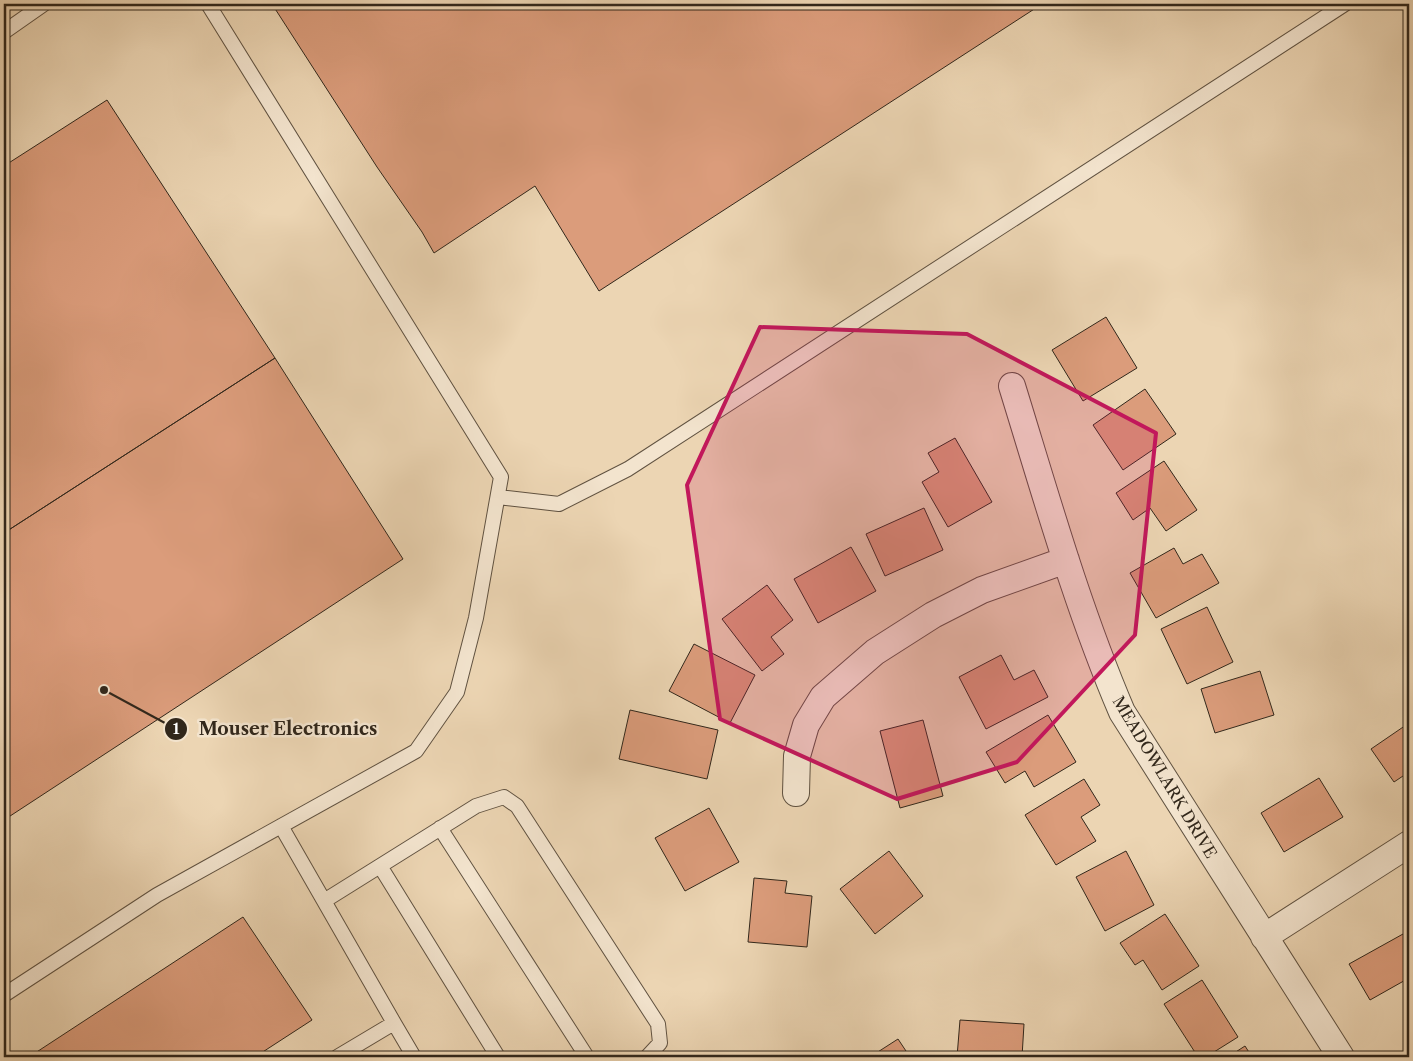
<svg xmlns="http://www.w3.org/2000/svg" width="1413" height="1061" viewBox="0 0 1413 1061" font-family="'Libre Caslon Text',serif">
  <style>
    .building { fill: #db9c7b; stroke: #31271b }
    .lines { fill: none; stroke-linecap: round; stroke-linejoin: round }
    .lane-casing { stroke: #605241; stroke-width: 16 }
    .street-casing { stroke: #605241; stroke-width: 28 }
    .lane { stroke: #f3e4ce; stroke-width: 14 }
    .street { stroke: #f3e4ce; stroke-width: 26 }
    .marked { fill: #c2185b; fill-opacity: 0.2; stroke: #c2185b; stroke-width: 4; stroke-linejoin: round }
    .labels { text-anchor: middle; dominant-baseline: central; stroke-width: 5; stroke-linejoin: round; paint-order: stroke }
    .street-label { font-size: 16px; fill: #31271b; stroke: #f3e4ce }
    .leader { fill: none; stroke: #31271b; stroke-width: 2 }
    .callout-dot { fill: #31271b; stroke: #f3e4ce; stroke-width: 2 }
    .mark-label { font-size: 15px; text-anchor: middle; font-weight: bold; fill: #fff }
    .callout-label { font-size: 18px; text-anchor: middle; font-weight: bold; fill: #31271b; stroke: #f3e4ce; stroke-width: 5; stroke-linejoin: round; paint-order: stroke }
  </style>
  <rect width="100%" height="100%" fill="#ecd5b3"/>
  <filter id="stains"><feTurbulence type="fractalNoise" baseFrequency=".004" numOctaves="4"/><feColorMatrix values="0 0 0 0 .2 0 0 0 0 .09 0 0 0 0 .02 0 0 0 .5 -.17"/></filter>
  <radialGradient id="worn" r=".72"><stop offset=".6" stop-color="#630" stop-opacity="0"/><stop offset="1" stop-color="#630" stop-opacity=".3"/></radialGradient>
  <path class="building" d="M272 4H1042L599 291 535 186 434 253 422 232 377 167Z
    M107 100 275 358 4 533V166Z
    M1106 317 1137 368 1083 401 1052 350Z
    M275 358 403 559 4 820V533Z
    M1145 389 1176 434 1123 470 1093 425Z
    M955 438 992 502 948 527 922 482 939 472 928 453Z
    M1164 461 1197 510 1166 531 1150 508 1133 520 1116 493Z
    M924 508 943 550 885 576 866 534Z
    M851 547 876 591 818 623 794 579Z
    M1174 548 1183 564 1202 554 1219 583 1156 618 1130 573Z
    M767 585 793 620 771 637 784 654 762 671 722 619Z
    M1207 607 1233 662 1187 684 1161 629Z
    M694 644 755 675 730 723 669 691Z
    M1001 655 1014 680 1034 670 1048 697 986 729 959 677Z
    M1260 671 1274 715 1215 733 1201 689Z
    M630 710 718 730 707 779 619 759Z
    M1048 715 1076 762 1034 787 1025 771 1005 783 986 752Z
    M923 720 943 796 900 808 880 731Z
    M1409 723V772L1394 782 1371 749Z
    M1319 778 1343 817 1284 852 1261 813Z
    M1084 779 1100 805 1081 817 1096 841 1056 865 1025 815Z
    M709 808 739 862 685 891 655 838Z
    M889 851 923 896 875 934 840 889Z
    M1126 851 1154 905 1105 931 1076 877Z
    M754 878 787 881 785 893 812 896 807 947 748 942Z
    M1165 914 1199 966 1162 990 1143 960 1135 965 1120 943Z
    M243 917 312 1020 255 1057H29Z
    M1403 934 1409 946V978L1370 1000 1349 964Z
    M1202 980 1238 1037 1206 1057H1198L1164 1004Z
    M960 1020 1024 1024 1022 1057H957Z
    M898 1039 910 1057H870Z
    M1245 1046 1252 1057H1228Z"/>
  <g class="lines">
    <g class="lane-casing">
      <path id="lane" d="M4 32 44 4
        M498 497 559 504 628 469 1345 4
        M281 826 394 1023 337 1057
        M440 828 587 1057
        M380 866 498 1057
        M324 901 476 806 504 797 517 806 658 1024 660 1043 647 1057
        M4 995 157 895 416 751 457 692 476 618 501 477 208 4
        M394 1023 414 1057"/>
    </g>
    <g class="street-casing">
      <path id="street" d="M1012 386C1046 496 1077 607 1122 712L1341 1057
        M796 793 797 756 806 725 823 697 875 652 933 615 982 590 1066 560
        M1264 937 1409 844"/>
    </g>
    <use href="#lane" class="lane"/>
    <use href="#street" class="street"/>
  </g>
  <path class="marked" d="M760 327 967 334 1156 433 1135 635 1017 762 897 799 720 719 687 485Z"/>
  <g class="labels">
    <g class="street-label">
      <text transform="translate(1165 777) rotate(59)">MEADOWLARK DRIVE</text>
    </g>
  </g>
  <path class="leader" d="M104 690L176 729"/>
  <g class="callout-dot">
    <circle cx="104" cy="690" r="5"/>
    <circle cx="176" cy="729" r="12"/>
  </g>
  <g class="mark-label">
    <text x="176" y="734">1</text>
  </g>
  <g class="callout-label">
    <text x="288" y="735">Mouser Electronics</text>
  </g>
  <rect width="1413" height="1061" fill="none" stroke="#ecd5b3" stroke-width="20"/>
  <rect x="5" y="5" width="1403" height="1051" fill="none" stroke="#31271b" stroke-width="2.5"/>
  <rect x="10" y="10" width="1393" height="1041" fill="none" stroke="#31271b"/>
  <rect width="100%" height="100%" filter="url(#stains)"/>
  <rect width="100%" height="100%" fill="url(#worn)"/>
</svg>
